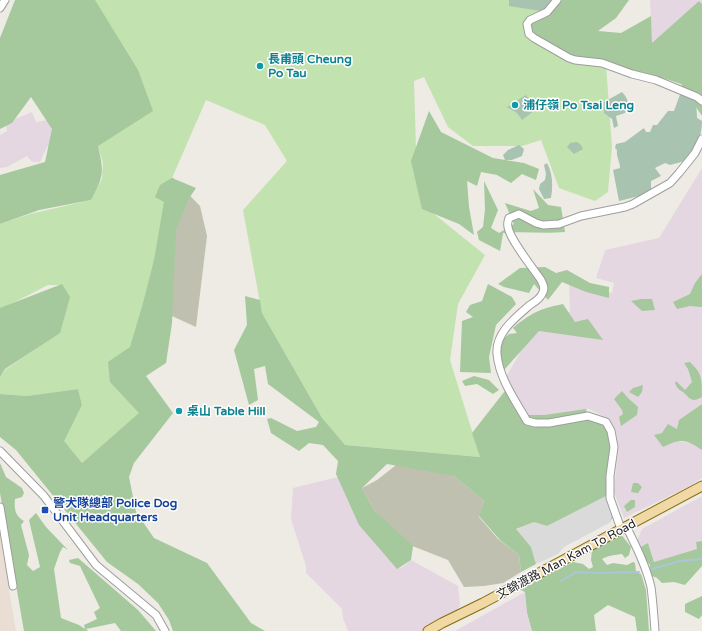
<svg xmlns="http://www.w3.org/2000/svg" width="702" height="631" viewBox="0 0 702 631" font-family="'Varela Round','Noto Sans SC',sans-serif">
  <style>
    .residential { fill: #dbdada }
    .industrial { fill: #e5d7e1 }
    .military { fill: #e9ddd4 }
    .construction { fill: #bfc0b0 }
    .grass { fill: #c2e2af }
    .forest { fill: #a5c89d }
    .cemetery { fill: #a8c3af }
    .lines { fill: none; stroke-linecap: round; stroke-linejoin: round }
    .stream { stroke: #a9c7d6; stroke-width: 2 }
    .minor-casing { stroke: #9e9e9e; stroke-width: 9 }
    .major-casing { stroke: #866c10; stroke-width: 11 }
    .minor { stroke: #fff; stroke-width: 7 }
    .major { stroke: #f1d9a5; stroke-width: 9 }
    .culture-dot { fill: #0f9aa8; stroke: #fff; stroke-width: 1.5 }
    .transit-dot { fill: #1a4fb4; stroke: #fff; stroke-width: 1.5 }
    .labels { text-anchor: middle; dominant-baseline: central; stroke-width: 3; stroke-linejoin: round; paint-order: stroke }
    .culture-label { font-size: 12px; font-weight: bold; fill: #0d838f; stroke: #fff; text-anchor: start }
    .transit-label { font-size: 12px; font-weight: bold; fill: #164399; stroke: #fff; text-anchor: start }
    .street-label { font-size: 12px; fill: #1d1d1d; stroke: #fff }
  </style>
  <rect width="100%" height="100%" fill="#edebe4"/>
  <path class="residential" d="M606 496 613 514 609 523 564 547 558 554 536 564 531 547 515 530 534 522 547 526Z"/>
  <path class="industrial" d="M650 0H702V4L699 1 652 44Z
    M32 112 36 122 53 119 59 143 47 147 40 162H32L27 156 7 167 0 168V135L7 131 6 126 12 123 15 119Z
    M702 168V404L679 420 676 441 692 443 702 450V478L688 487 624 518 614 492 618 450 609 419 589 409 544 415H527L506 377 540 318 561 320 570 311 569 282 612 293 614 283 596 278 605 250 659 238Z
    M338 477 365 527 401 568 411 560 458 586 460 604 457 612 422 631H348L343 618 342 609 306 573V566L291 519 293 488Z
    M702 496V541L696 543 698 549 654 562 649 545 641 547 637 541 642 529Z
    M525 592 527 615 532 631H455Z"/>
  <path class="military" d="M0 535 9 590 16 631H0Z"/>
  <path class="construction" d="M167 172 200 206 207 236 196 327 69 269Z
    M400 462 454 476 484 501 479 517 498 539 519 555 521 572 503 583 484 586 464 587 448 560 410 545 374 510 362 488 377 480Z"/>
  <path class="grass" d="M92 0H555L530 20 527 29 560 53 606 65 612 147 608 192 595 201 559 188 541 140 522 146H473L448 127 424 77 414 81 416 150 429 210 485 255 458 304 450 360 480 457 345 445 323 420 262 313 243 210 287 161 265 125 206 100 172 178 163 184 164 202 140 413 82 463 63 441 82 405 78 389 27 396 0 394V377L5 370 41 345 62 285H48L3 308H0V224L30 214 91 200 102 179 103 163 98 146Z"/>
  <path class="forest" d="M15 0H95L138 70 153 111 98 146C104 172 104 176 91 200L39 210 0 224V175L45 162 52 129 31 97 12 123 0 129V38Z
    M550 0H629L616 18 598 31 621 33 651 16 652 43 699 1 702 4V116L681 84 663 78 632 74 575 60 527 29 539 16Z
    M429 111 441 132 493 158 524 163 539 169 536 180 522 174 511 183 497 175 481 172 477 186 467 181 469 207 474 235 459 224 422 209 411 161Z
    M172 178 196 188 188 200 176 230 172 323 166 363 146 376 173 413 134 463 129 477 136 512 154 538 207 563 251 623 265 631H173L169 620 158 603 138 584 107 562 16 450 0 437V394L27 396 78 389 82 405 64 441 82 463 139 413 110 382 108 362 130 347 143 303 154 260 164 202 155 197 160 185Z
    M484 181 498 210 491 228 499 233 514 224 505 203 531 211 539 208 533 189 548 205 561 207 565 232C544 234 523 231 503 233L500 251 479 240 477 232 483 227 485 209Z
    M545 267 556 273 567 270 590 283 609 287V298L586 292 562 282 548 300 534 284 529 293 504 287 498 284 520 268Z
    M702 274V307L690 306 677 309 673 302 690 294 695 283Z
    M62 284 70 297 60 333 5 369 0 377V308Z
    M488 284 512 297 516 304 496 325 489 357 491 373 460 372 462 321 473 317 466 312 470 305 482 301Z
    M245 296 260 300 262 313 322 418 345 445 480 457 472 433 508 387 527 415H544L586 409 588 416 607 425 614 445 609 498 615 514 609 523 613 514 606 496 547 526 534 522 516 529 531 547 536 564 521 572 519 555 500 540 479 516 484 501 454 476 387 464 362 488 374 510 413 546 411 560 397 569 359 525 336 474 338 461 323 445 309 443 299 451 271 433 267 419 271 418 297 431 316 427 319 422 268 384 265 366 254 369 258 400 249 405 234 350 247 325Z
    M641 299H652L655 310 642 311 631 301Z
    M563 304 575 322 588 319 603 340 539 331 504 370 493 348 509 334 517 333 513 328C531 313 539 309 563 304Z
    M690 362C702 374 702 378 702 397 691 403 691 399 683 392 678 389 677 388 675 383L676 381 685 390 692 382 688 369 684 363Z
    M474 376 489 380 499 390 493 394 477 384 465 386 462 381Z
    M643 385 642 392 638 397 629 392 633 388Z
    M622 391 628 398 638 407 637 415 621 426 619 417 623 414 622 410 614 399Z
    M702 404V450C686 439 681 438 663 447L654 435 662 433 668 424 677 429 679 420Z
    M0 463 6 477 22 488 24 493 22 497 15 499C14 509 15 516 24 521L21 525 29 555 27 565 33 571 40 567 29 520 36 513 46 527 68 550 63 547 60 552 54 569 61 618 79 625 85 629 84 625 97 619 94 612 100 608 80 566 70 563 69 560 78 558 138 610 156 631H121L115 623 86 629 88 631H24L0 493Z
    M633 483H638L642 487 638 493 631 492Z
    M631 500H635V507L627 512 624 506Z
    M620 533 631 547 629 555 625 558 622 554C615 555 609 555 602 559L607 565 613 563 627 565 633 562 635 563 636 572 641 574 646 590 649 631H637L635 617 608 605 594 615 596 631H532L527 613 525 592 519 589C537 579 555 572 573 562L583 564 589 569 593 567 591 560 592 549Z
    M702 541V566L685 585 674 582 662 583 657 578 648 574 650 565 641 555V547L648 543 654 562 697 549 696 542Z
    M702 596V615L699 619 685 612V604Z"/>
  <path class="cemetery" d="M509 0H556L547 12 509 6Z
    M622 92C629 99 629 104 625 113L616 116 618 126 614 128 612 119 604 113V102Z
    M681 92 696 99 697 118 702 121C702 139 695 146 685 161L670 165 665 163 655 168 661 176 651 181V191L639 196 619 201 613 170 620 168C620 161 616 157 617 150L615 148 616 144 625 142 644 128 646 132H650L653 125H657L668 111H674Z
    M526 95 535 110 522 120 517 113 507 107Z
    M577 142 581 145 583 149 574 154 567 147 570 143Z
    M519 145 524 149 522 156 512 160H505L503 155 508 150Z
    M547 163C553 174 553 186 551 198L544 199 539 189 540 184 545 180 546 174 544 165Z"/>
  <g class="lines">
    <path class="stream" d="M649 570 680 561 702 559
      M561 581 576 572 597 573 639 572"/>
    <g class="minor-casing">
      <path id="minor" d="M557 0 547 12 530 20 527 24 529 34 534 38 569 58 575 60 602 63 632 74 656 80 697 97 702 101
        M0 8 5 0
        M0 451 44 496 96 565 156 615 165 631
        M0 507 13 586
        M626 526C636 546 646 566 651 587 653 602 654 617 655 631
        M621 529 610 498V476L614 447 611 431 606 422 588 416 549 423H535L527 421C515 400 499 378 497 354 495 333 516 317 530 305 535 302 541 298 543 292 545 288 543 284 541 280 533 268 510 240 508 227 507 223 508 221 509 218L519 214 536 223 543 225 559 224 581 216 625 207 633 204 670 183 679 173 695 153 702 139"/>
    </g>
    <g class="major-casing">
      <path id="major" d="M428 631 442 623 483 603 702 486"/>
    </g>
    <use href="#minor" class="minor"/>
    <use href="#major" class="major"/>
  </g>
  <g class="culture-dot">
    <circle cx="260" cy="66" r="4"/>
    <circle cx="515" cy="105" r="4"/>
    <circle cx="179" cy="411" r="4"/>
  </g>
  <rect class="transit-dot" x="41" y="506" width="8" height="8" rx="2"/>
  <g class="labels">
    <g class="culture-label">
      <text x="268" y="59">長甫頭 Cheung<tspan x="268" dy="14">Po Tau</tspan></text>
      <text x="523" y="105">浦仔嶺 Po Tsai Leng</text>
      <text x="187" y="411">桌山 Table Hill</text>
    </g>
    <g class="transit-label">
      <text x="53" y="503">警犬隊總部 Police Dog<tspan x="53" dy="14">Unit Headquarters</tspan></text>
    </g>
    <g class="street-label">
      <text transform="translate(566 559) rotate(-28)">文錦渡路 Man Kam To Road</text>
    </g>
  </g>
</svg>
